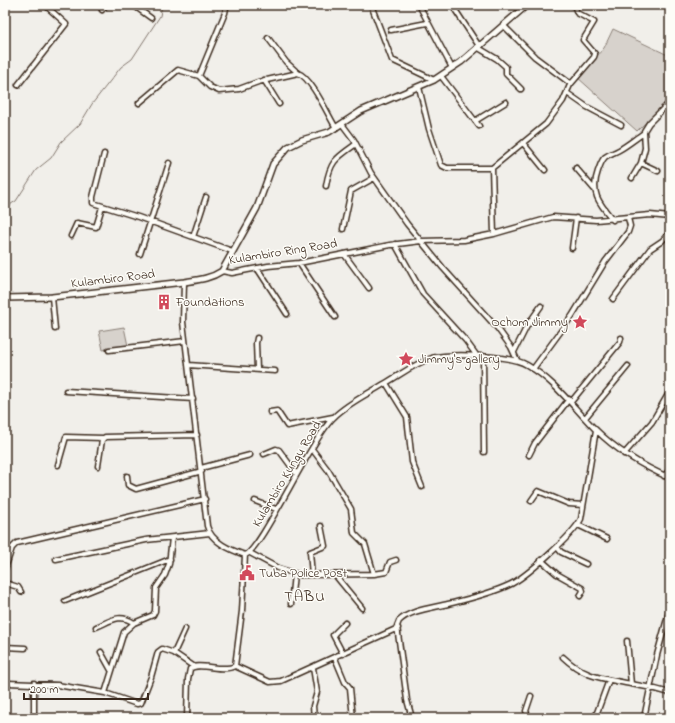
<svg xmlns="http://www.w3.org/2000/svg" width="675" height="723" viewBox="0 0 675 723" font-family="'Indie Flower',sans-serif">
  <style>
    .green { fill: #d7d2cc; stroke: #897e75 }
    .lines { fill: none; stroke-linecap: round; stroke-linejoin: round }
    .stream { stroke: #80746b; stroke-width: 1 }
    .minor-casing { stroke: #3b2a1e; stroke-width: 7 }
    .tertiary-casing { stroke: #3b2a1e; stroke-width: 8 }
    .minor { stroke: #fdfcf7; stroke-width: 4 }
    .tertiary { stroke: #fdfcf7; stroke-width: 5 }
    .labels { text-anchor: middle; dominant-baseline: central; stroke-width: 3; stroke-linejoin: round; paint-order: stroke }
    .street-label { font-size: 13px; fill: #3b2a1e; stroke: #fdfcf7 }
    .poi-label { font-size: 13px; fill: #3b2a1e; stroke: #fdfcf7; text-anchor: start }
    .quarter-label { font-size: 15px; letter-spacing: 1px; fill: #3b2a1e; stroke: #fdfcf7 }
  </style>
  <rect width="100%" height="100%" fill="#f1efea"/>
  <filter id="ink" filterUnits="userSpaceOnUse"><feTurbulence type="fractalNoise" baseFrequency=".025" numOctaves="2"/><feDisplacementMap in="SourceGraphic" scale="8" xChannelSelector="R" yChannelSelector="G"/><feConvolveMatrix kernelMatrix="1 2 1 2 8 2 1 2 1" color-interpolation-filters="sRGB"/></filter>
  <g filter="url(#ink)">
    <path class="green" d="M613 29 670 56V99L637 131 577 77 604 48Z
      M124 327 128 346 103 350 99 331Z"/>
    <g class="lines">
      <path class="stream" d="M5 217 11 204 16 201 36 170 51 158 61 142 80 124 92 104 121 67 132 59 160 16 162 5"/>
      <g class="minor-casing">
        <path id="minor" d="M133 5 151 18
          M371 5 392 60 434 80
          M419 5 452 68
          M452 5 479 46
          M668 5H669
          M102 10 106 5
          M504 26 535 57 571 84
          M391 30 427 23
          M268 38 286 62 298 73
          M477 47 497 59 506 67V74L521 89
          M199 76 225 13 226 8 224 5
          M441 76 479 126
          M264 80 279 104
          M18 85 66 24 45 5
          M419 87 429 129 441 165 447 168H492L546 124 563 101 570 85 594 57 595 54 583 40 594 22 577 13 574 5
          M567 93 587 107 621 125
          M139 103 178 70 199 76 210 87 219 91 239 89 258 82 298 73C311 77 328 115 336 128
          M475 121 506 102
          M342 124 354 140 371 173 407 224 443 268 498 329 511 347 517 360
          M523 143 545 170
          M104 154 93 197V203L138 217 232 251
          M492 168 494 234
          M576 168 594 189
          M658 171 641 163 645 148 644 131 649 123 670 102
          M632 178 641 163
          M326 186C330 161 336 158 356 144
          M613 220C599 203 590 193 598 171 600 166 601 161 605 157 609 154 614 153 619 150 628 145 636 138 644 133
          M343 229 351 191 374 178
          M71 236 77 223 96 227 102 207
          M193 237 206 197
          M395 244 423 294 466 341 477 356
          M572 248 576 218
          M140 254 169 163
          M344 254 369 288
          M299 263 335 317
          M257 268 287 314
          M222 271 232 273 268 266 299 263 390 245 421 241 464 240 494 234 553 217 596 220 650 215 670 217
          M184 282 183 322 207 526C211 542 231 550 245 555
          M52 297 55 329
          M613 299 650 249 662 241 670 232
          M109 350 185 341
          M514 352 527 326 541 306
          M483 356 484 452
          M188 365 275 371
          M533 369 572 316 605 262 628 232 630 226 628 218
          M257 370 256 343 257 338
          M386 383 407 417 412 462 422 487
          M66 391 193 399
          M571 402 620 342 621 338
          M270 412 277 411 287 426 333 417
          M585 418 628 366
          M312 449 328 470 351 509 354 533 365 544 374 574
          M264 454 276 449 279 450 296 473
          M624 454 652 422 670 391
          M529 455 535 443 569 399
          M58 465 66 437 103 438
          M98 466 102 440 105 437 197 435
          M201 468 250 455
          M127 476 128 485 136 489 202 471
          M664 476 670 470
          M255 501 276 509
          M531 501 538 491 569 504 583 505
          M578 525 607 539
          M670 527V526
          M557 547 561 552 586 564
          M250 553 278 568 300 575 374 574 386 572 390 562 396 560
          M245 555C260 552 312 437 334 417 348 403 368 394 384 384 400 375 415 363 432 358 451 353 510 355 527 365 555 381 573 407 595 429 617 451 642 466 670 478
          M56 559 146 540 210 533
          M541 560 557 574 582 588 583 591 580 596
          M5 569 12 548 17 543 205 499
          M312 575 310 552 325 546 321 526
          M335 575 362 608
          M5 583 18 587 21 592
          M65 601 170 559
          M291 604 294 574
          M96 627C111 621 119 613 134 623
          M185 629 174 653 193 666
          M627 641 631 684
          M5 647 25 648
          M101 652 111 670
          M343 654 333 635 345 623
          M563 657C585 678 602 678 631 684 644 686 657 689 670 693
          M335 658 345 682 350 688 353 718
          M235 666 270 682 281 681 398 628
          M313 668 317 692 313 706 314 718
          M8 683 57 685 105 693 124 632 134 623 153 615 155 611 156 588 165 575 169 564 172 538
          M34 683V718
          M105 693 137 704 141 703 151 677 158 652 162 649 174 653
          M187 718 188 679 190 669C198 661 222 673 235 666L242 611 245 555
          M412 718 407 700 397 626 399 621C410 610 432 608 448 604 468 599 490 594 509 585 525 578 573 535 581 519L596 430
          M529 718 526 711 531 696
          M595 718 609 680
          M644 718 657 655 670 608"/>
      </g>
      <g class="tertiary-casing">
        <path id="tertiary" d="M5 298 52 297 184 282C197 280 210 279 222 271L257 208 273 164 288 147 302 140 329 132 361 111 434 80 461 62 527 5"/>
      </g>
      <use href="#minor" class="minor"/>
      <use href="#tertiary" class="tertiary"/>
    </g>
  </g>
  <defs>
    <g id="building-bare" transform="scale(1.2)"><path d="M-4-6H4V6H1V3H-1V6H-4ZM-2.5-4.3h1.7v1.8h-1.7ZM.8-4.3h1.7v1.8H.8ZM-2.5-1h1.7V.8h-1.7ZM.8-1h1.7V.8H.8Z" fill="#d1495b" stroke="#fdfcf7" stroke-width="2.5" paint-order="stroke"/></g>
    <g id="sight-bare" transform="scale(1.2)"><path d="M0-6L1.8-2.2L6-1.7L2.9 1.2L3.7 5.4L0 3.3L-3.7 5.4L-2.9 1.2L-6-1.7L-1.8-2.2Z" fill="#d1495b" stroke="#fdfcf7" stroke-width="2.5" paint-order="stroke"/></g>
    <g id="civic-bare" transform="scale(1.2)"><path d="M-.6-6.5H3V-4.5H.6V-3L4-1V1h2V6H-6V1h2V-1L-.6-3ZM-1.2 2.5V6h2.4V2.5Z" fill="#d1495b" stroke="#fdfcf7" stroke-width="2.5" paint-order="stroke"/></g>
  </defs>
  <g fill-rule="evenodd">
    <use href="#building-bare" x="164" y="302"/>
    <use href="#sight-bare" x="580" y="322"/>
    <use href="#sight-bare" x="406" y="359"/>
    <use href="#civic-bare" x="247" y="573"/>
  </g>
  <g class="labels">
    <g class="street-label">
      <text transform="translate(283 252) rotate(-9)">Kulambiro Ring Road</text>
      <text transform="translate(113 279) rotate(-7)">Kulambiro Road</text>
      <text transform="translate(287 474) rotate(-59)">Kulambiro Kungu Road</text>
    </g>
    <g class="poi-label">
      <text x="176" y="302">Foundations</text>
      <text x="568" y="322" text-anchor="end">Ochom Jimmy</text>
      <text x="418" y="359">Jimmy's gallery</text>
      <text x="259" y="573">Tuba Police Post</text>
    </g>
    <g class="quarter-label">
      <text x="305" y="597">TABU</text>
    </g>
  </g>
  <rect width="675" height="723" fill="none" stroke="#fdfcf7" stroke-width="20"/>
  <rect x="10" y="10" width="655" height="703" fill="none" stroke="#3b2a1e" stroke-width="1.5" filter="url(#ink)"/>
  <path d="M24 693v6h124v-6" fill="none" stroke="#3b2a1e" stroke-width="2"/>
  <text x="30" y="693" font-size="12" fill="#3b2a1e" stroke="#fdfcf7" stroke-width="3" paint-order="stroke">200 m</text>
</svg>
